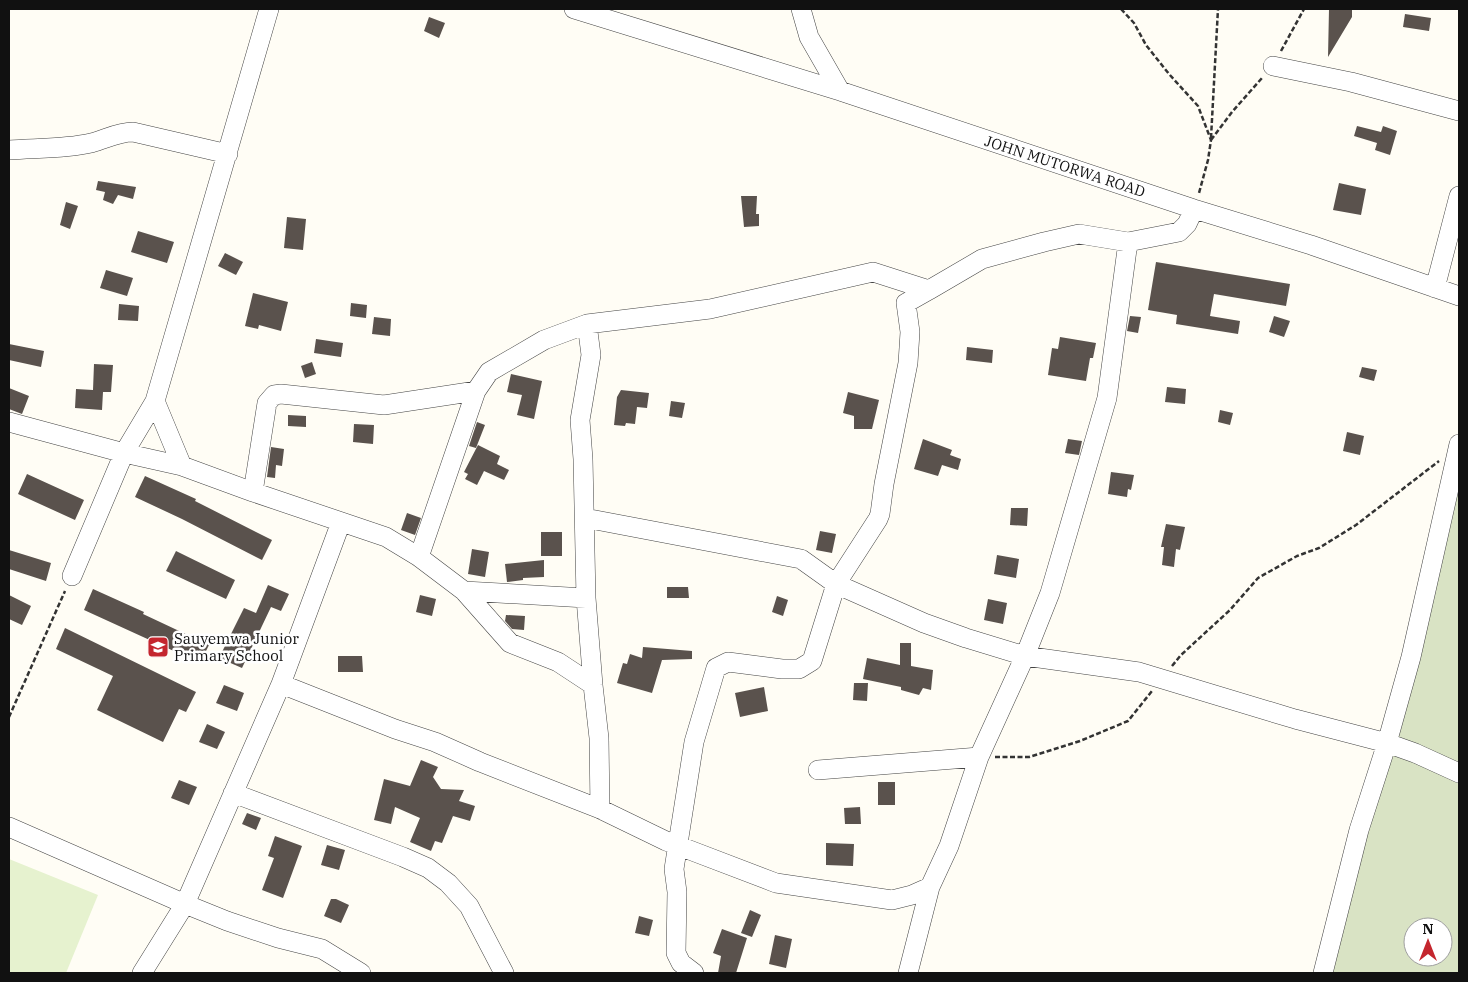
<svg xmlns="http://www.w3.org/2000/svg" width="1468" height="982" viewBox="0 0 1468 982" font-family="'IBM Plex Serif',serif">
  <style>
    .cemetery { fill: #d9e3c4; fill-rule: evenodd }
    .pitch { fill: #e6f2cf }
    .building { fill: #5a524d }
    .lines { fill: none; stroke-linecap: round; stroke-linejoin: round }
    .minor-casing { stroke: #444; stroke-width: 20 }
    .path { stroke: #333; stroke-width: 2.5; stroke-dasharray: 5 2.5; stroke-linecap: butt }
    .minor { stroke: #fff; stroke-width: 19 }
    .labels { text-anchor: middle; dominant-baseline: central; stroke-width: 5; stroke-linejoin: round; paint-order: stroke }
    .street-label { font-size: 15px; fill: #111; stroke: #fff }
    .poi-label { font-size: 15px; fill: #111; stroke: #fff; text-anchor: start }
  </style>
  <rect width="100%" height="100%" fill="#fffdf5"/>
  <path class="cemetery" d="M1459 444V973H1323ZM1413 927H1443V957H1413Z"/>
  <path class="pitch" d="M9 859 98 895 66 973H9Z"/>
  <path class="building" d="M1329 9H1352V17L1328 57Z
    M1405 14 1431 18 1429 31 1403 27Z
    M429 17 445 23 439 38 424 31Z
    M1357 126 1381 132 1383 126 1397 131 1390 155 1375 150 1377 143 1354 136Z
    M98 181 136 187 133 199 118 195 113 204 103 200 105 192 96 190Z
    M1339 183 1366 189 1361 215 1333 210Z
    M741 196H757L756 214H759V226L744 227Z
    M66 202 78 206 70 229 60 225Z
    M287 217 306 219 303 250 284 248Z
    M138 231 174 242 167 263 131 252Z
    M225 253 243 262 236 275 218 266Z
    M1156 262 1290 284 1286 306 1214 294 1210 316 1240 321 1238 334 1176 324 1177 315 1148 310Z
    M106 270 133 278 127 296 100 288Z
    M253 293 288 302 281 331 259 325 258 329 245 326Z
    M351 303 367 305 366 318 350 316Z
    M119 304 139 306 138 321 118 320Z
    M1130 316 1141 317 1138 333 1127 331Z
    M1274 316 1290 321 1284 337 1269 332Z
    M374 317 391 319 390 336 372 334Z
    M1060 337 1096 343 1093 358H1090L1086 381 1048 375 1052 348 1058 349Z
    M316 339 343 343 341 357 314 353Z
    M9 344 44 351 41 367 9 360Z
    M967 347 993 350 992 363 966 360Z
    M312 362 316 374 305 378 301 366Z
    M94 364 113 365 111 392H103L102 410 75 408 76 389 93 390Z
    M1362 367 1377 370 1374 381 1359 377Z
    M511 374 542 381 534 419 517 415 522 395 507 392Z
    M1167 387 1186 389 1185 404 1165 402Z
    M9 388 29 396 22 414 9 409Z
    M621 390 649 393 647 408 637 407 635 424 626 423 625 426 614 425 617 397Z
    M848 392 879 400 872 429H854V416L843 413Z
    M671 401 685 403 682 418 669 416Z
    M1220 410 1233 413 1230 425 1218 422Z
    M288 415 306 416V427L288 426Z
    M477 422 485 425 476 448 469 446Z
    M354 424 374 425 373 444 353 442Z
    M1347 432 1364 436 1360 455 1343 451Z
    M923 439 952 450 950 455 961 459 958 470 942 465 938 476 914 469Z
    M1068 439 1082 441 1079 455 1065 453Z
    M478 445 500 456 497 464 509 470 504 480 484 471 477 485 465 479 468 474 464 472Z
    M271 447 284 449 282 466 276 465 275 478 267 477Z
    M1111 472 1134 475 1131 490 1128 489 1127 497 1108 494Z
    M27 474 84 500 75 520 18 494Z
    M145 476 196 499 195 501 272 540 262 560 182 519 135 497Z
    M1011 508H1028L1027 526 1010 525Z
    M407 513 421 518 415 535 401 530Z
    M1166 524 1185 527 1180 550 1176 549 1174 567 1162 565 1164 547H1161Z
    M820 531 836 534 832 553 816 550Z
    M541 532H562V556H541Z
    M472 549 489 552 485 577 468 574Z
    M9 550 51 563 46 581 9 569Z
    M176 551 235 580 226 599 166 571Z
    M997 555 1019 559 1016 578 994 574Z
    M544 560V577L523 578V580L507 582 505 564Z
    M268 585 289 594 281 611 271 607 242 668 219 658 244 608 256 613Z
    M667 587H688L689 598H667Z
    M93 589 144 612 143 614 209 645 200 663 84 610Z
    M9 595 31 606 22 625 9 619Z
    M420 595 436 599 432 616 416 612Z
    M777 596 788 600 783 616 772 612Z
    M988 599 1007 603 1003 624 984 620Z
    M506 615 525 616 524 630 512 629 505 621Z
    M65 628 196 692 186 712 179 709 163 742 97 710 113 676 56 649Z
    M900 643H911V666L933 670 931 690 923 688 919 695 901 690V687L863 679 867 658 900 665Z
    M643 647 692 651V659L662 660 652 693 617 683 623 663 627 664 630 654 642 658Z
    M338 656H362L363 672H338Z
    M854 683H868L867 701 853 700Z
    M224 685 244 693 237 711 216 703Z
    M764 687 768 711 740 717 735 693Z
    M207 724 225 732 217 749 199 742Z
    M421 760 438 767 433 777 441 789 464 790 459 801 475 806 470 821 453 816 442 843 435 841 431 851 410 842 420 818 395 807 391 824 374 820 384 779 410 786Z
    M179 780 197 787 189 805 171 798Z
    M878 782H895V805H878Z
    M860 807 861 824H845L844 808Z
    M247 813 261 818 256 830 242 824Z
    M275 836 302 846 283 898 262 890 274 858 268 856Z
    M826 843 854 844 853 866 826 865Z
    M327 845 345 850 339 870 321 865Z
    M331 899H336L349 905 341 923 324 916Z
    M750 910 761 915 752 937 741 933Z
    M639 916 653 920 649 936 635 933Z
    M722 929 747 938 736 973H718L721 956 713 953Z
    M775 935 792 939 786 968 769 964Z"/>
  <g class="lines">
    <g class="minor-casing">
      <path id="minor" d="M574 9 840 91 1194 209 1311 245 1459 296
        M801 9 809 37 840 91
        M1273 66 1351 82 1459 111
        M9 150C36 148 65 149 91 143 106 139 118 132 133 132L228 154
        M1435 288 1459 196
        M155 401 182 466
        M9 422 124 453 182 466 253 492 386 537 419 557 464 591 586 598 593 685 599 738 600 809
        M253 492 267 403 274 395 281 394 384 405 476 391
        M585 518 801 559 836 584 878 519 880 514 884 484 908 363 910 332 906 303 929 290
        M419 557 476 391 489 372 544 340 587 324 710 309 873 272 929 290 982 259 1044 242 1079 234 1128 242 1179 232 1187 224 1194 209
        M72 576 124 453 155 401 269 9
        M464 591 510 643 558 662 593 685
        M586 598 583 459 580 420 591 355 587 324
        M281 684 395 729 435 742 480 762 600 809 666 841 776 883 892 900 912 895 930 887 949 846 979 757 1025 656 1139 672 1295 719 1387 743 1415 753 1459 773
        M818 770 979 757
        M233 793 403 857 428 868 448 883 469 906 504 973
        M9 827 185 904 227 921 278 938 322 949 361 973
        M142 973 185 904 281 684 341 522
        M694 973 681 963 676 953 677 892 674 869 694 742 716 668 728 662 782 669H799L812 661 836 584 924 623 966 638 1025 656 1050 593 1107 398 1128 242
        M908 973 930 887
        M1323 973 1359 830 1387 743 1411 657 1459 444"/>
    </g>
    <path class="path" d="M1121 9 1134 23 1146 45 1169 74 1198 106 1211 140 1208 160 1199 193
      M1281 51 1304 9
      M1211 138 1218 9
      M1211 140 1232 112 1262 78
      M1172 666 1181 655 1230 610 1258 578 1297 556 1319 548 1356 525 1439 461
      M9 717 65 591
      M995 757H1029L1080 741 1128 721 1152 691"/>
    <use href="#minor" class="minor"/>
  </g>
  <defs>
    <g id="school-square" transform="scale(1.125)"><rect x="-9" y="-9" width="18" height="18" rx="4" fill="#c4262e" stroke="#fff"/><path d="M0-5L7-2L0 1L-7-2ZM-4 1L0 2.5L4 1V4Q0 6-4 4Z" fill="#fff"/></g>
  </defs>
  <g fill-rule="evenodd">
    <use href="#school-square" x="158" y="647"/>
  </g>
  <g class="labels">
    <g class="street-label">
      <text transform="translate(1065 166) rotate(18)">JOHN MUTORWA ROAD</text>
    </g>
    <g class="poi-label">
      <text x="174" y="638">Sauyemwa Junior<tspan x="174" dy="17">Primary School</tspan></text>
    </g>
  </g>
  <rect width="1468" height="982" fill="none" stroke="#111111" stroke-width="20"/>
  <g transform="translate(1428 942)"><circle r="24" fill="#ffffff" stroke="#a0a0a0"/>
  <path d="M0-4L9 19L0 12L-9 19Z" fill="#c4262e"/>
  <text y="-8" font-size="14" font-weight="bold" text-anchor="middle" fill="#111111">N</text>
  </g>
</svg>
